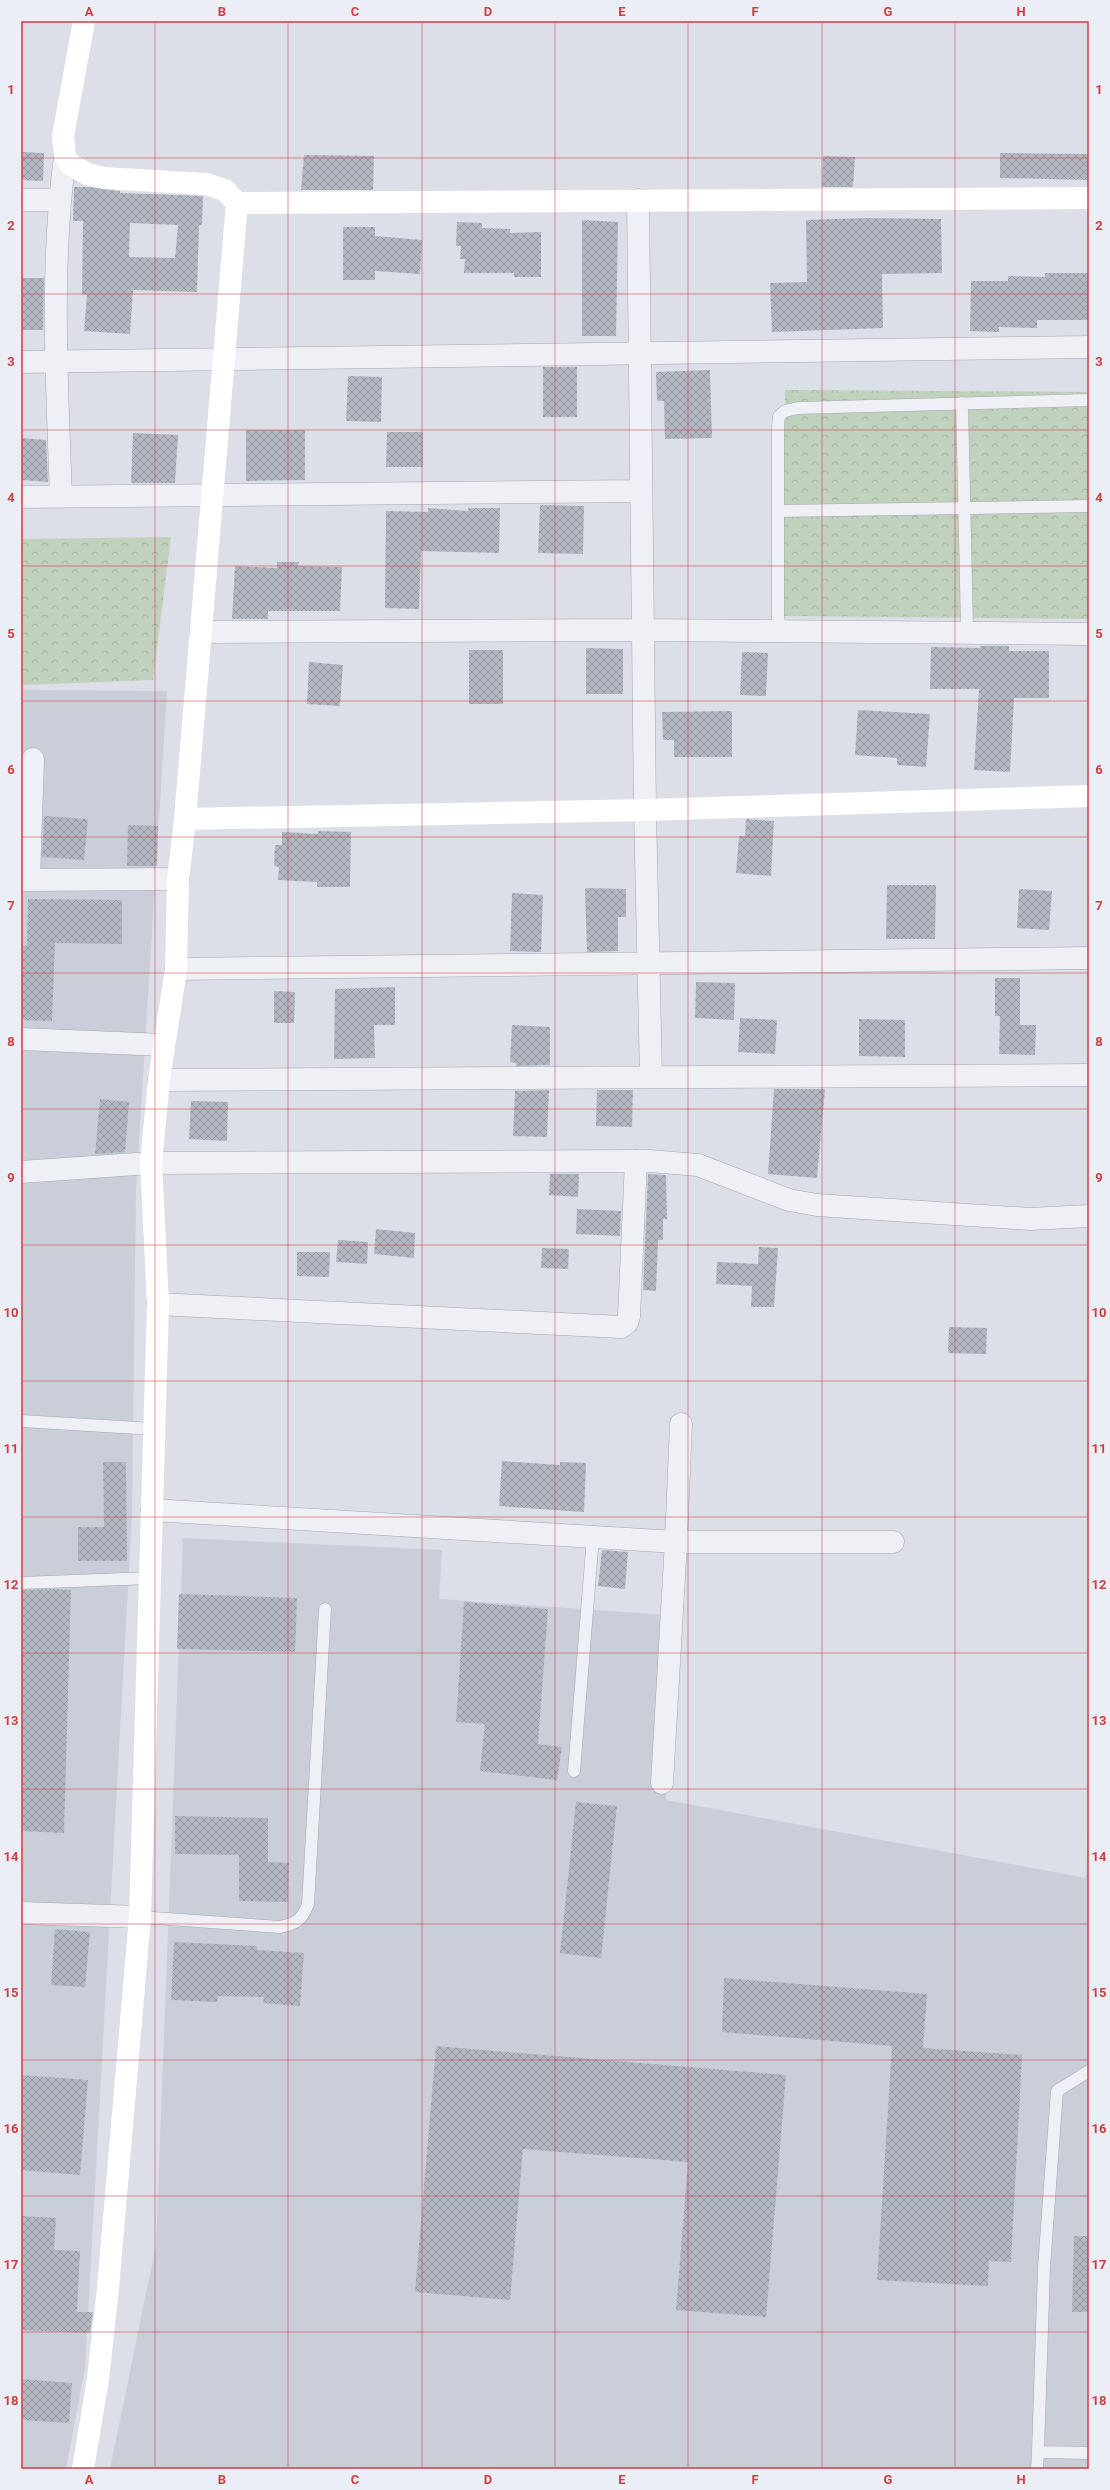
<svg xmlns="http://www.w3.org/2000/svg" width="1110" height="2490" viewBox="0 0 1110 2490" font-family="Roboto,sans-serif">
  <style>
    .built { fill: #caced9 }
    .park { fill: url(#park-crowns) }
    .building { fill: url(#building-cross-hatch); fill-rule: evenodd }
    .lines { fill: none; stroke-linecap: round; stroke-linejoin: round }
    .lane-casing { stroke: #a2a6b1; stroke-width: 13 }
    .street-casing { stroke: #a2a6b1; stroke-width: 23 }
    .lane { stroke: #eff0f5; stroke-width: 12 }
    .street { stroke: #eff0f5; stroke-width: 22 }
    .secondary { stroke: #fff; stroke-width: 22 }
    .grid { fill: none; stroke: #d03d43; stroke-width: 1; stroke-opacity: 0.55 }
    .neatline { fill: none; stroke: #d03d43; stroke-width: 1.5 }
    .grid-label { font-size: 13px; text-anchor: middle; font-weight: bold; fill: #d03d43 }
  </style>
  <defs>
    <pattern id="park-crowns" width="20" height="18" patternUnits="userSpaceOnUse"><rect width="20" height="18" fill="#c0d1bd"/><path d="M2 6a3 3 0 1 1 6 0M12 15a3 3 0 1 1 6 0" fill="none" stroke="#a5b4a3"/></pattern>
    <pattern id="building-cross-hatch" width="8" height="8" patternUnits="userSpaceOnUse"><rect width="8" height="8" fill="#b3b8c3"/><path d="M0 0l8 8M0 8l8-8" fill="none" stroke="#9196a0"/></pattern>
  </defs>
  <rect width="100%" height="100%" fill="#dcdfe7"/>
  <path class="built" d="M21 690 167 691 136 1190 132 1514 85 2369 66 2469H21Z
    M183 1538 442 1550 439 1599 666 1615V1800L1086 1878 1089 1794V2469H110L156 2245Z"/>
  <path class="park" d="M785 390 1089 392V619L782 616Z
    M171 537 153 680 21 685V539Z"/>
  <path class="building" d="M21 152 44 153 43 181 21 180Z
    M1000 153 1089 154V180L1000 178Z
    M304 155 374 156 373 190H301Z
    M823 156 855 157 853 187H822Z
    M74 187H89L120 191V193L203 196 202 225H199L197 292 133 290 130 334 84 331 87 295 82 294 83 221H73ZM130 223 178 225 175 258 129 257Z
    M867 218 941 219 942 273 882 274 883 328 772 332 770 283 807 282 806 220Z
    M582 220 618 222 616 336H582Z
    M457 222 482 223V228L510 229V233L541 232V277H514V273H464L465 259H460L461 246H456Z
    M343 227H375V236L422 240 420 274 375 271V280H343Z
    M1045 273H1089V320H1037V328L999 327V332L970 331 971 281H1008V276L1045 277Z
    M21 278H44L43 330H21Z
    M543 367H577V417H543Z
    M710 370 712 438 665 439 664 401H657L656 372Z
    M348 376 382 377 381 422 346 421Z
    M246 430H305V480L246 481Z
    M387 432H423V467H386Z
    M133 433 178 435 175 483H131Z
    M21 438 46 440 48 482 21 480Z
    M540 505 584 506 583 554 538 553Z
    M428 508 468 511V508H500L499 553 421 551 419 609 385 608 386 511 428 512Z
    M277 562H299L298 566 342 567 340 611H268V619H232L235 566 277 568Z
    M980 646H1009V651H1049V698H1014L1010 772 974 770 979 689H930L931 647 980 648Z
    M586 648 623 649V694H586Z
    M469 650H503V704H469Z
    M742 652 768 653 766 696 740 695Z
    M309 662 343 665 340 706 307 704Z
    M858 710 930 714 926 767 897 765V758L855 755Z
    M732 711V757H674V740H663L662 712Z
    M44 816 88 819 84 860 42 857Z
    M746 819 774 821 771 876 736 873 739 836H745Z
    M128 825 158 826 157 866H127Z
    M318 831 351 832 350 887H317V882L278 880 279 867 274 866 275 845H282V832L318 834Z
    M887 885H936L935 939H886Z
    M585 888 626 889V917H618V951L587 952Z
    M1019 889 1052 891 1049 930 1017 928Z
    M512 893 543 895 541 952 510 951Z
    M28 899 122 900V944L55 943 52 1021 21 1020V945L27 946Z
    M995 978H1020V1025H1036L1035 1055 999 1054 1000 1016H995Z
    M696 982 735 983 734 1020 695 1018Z
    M395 987V1025H374L375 1058 334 1059 335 989Z
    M274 991 295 992 294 1023H274Z
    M740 1018 777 1020 775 1054 738 1052Z
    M859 1019 905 1020V1057L859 1056Z
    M512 1025 550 1027V1065L516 1066V1063L510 1062Z
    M774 1089H825L817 1178 768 1174Z
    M549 1090 547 1137 513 1136 515 1091Z
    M597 1090H633L632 1127 596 1126Z
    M100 1099 129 1102 125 1152 95 1154Z
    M191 1101 228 1102 227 1141 189 1139Z
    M550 1174H579L578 1197 549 1195Z
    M648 1174 666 1175 667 1219H663V1240H658L656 1291 643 1290Z
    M577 1209 621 1211 620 1236 576 1234Z
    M376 1229 415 1233 414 1258 374 1254Z
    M338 1240 368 1242 367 1264 336 1262Z
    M759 1247 778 1248 774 1307H751L752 1286 716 1284 717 1262 758 1264Z
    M542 1248 569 1249 568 1269 541 1268Z
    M297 1252H330L329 1277 297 1276Z
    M949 1327 987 1328 986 1354 948 1353Z
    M502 1461 560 1465V1462L586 1463 584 1512 499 1506Z
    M103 1462H126L127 1561H78V1527H104Z
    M602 1550 628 1552 625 1589 598 1586Z
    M55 1589 71 1590 64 1833 21 1831V1590Z
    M179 1594 297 1598 295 1652 177 1649Z
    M464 1602 548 1609 538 1744 562 1747 557 1780 480 1771 485 1724 456 1722Z
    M576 1802 617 1806 601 1958 560 1953Z
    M175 1816 268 1818V1862L289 1863 288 1902 239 1901V1855L175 1854Z
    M55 1929 90 1932 85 1987 51 1985Z
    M174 1942 257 1946V1950L304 1953 300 2006 263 2003 264 1997 218 1996 217 2002 171 2000Z
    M724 1978 927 1994 923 2048 1022 2055 1011 2262 989 2261 988 2286 877 2280 892 2046 722 2032Z
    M436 2046 786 2075 766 2317 676 2310 688 2162 523 2149 510 2300 415 2292Z
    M21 2075 88 2080 80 2175 21 2170Z
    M22 2216 56 2218 54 2250 80 2251 77 2312H93L90 2333 21 2330Z
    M1074 2236H1089V2312H1072Z
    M21 2379 72 2383 69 2423 21 2420Z"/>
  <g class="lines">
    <g class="lane-casing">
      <path id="lane" d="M962 403 967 628
        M778 511 1089 506
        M789 629 780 625 778 618V427L779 416 785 411 798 408 1089 400
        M21 1421 154 1429
        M21 1583 150 1578
        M574 1771 593 1537
        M140 1917 280 1927C296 1924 302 1920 308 1904L325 1609
        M1089 2071 1057 2091 1044 2267 1038 2452 1089 2453
        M1037 2469 1038 2452"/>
    </g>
    <g class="street-casing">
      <path id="street" d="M21 200H60
        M638 200 645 810 651 1077
        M21 362 1089 347
        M21 497 641 491
        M61 497C57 384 50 268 65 156
        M201 632 643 630 1089 634
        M21 880 178 879
        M29 880 33 759
        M176 969 1089 958
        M21 1039 164 1045
        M159 1080 1089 1075
        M21 1172 151 1163 649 1161 698 1165 789 1200 817 1205 1030 1219 1089 1216
        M158 1304 621 1327 627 1323 629 1316 636 1161
        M681 1424 676 1542H893
        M152 1510 676 1542 662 1783
        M21 1913 140 1917"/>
    </g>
    <use href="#lane" class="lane"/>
    <use href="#street" class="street"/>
    <path class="secondary" d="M237 203 1089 198
      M185 819 645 810 1089 796
      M83 2469 98 2379 108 2288 140 1917 158 1304 151 1163 159 1080 176 969 178 879 185 819 237 203 225 190 206 184 104 178 87 174 70 164 65 156 63 136 84 21"/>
  </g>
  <path class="grid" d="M155 21V2469M288 21V2469M422 21V2469M555 21V2469M688 21V2469M822 21V2469M955 21V2469M21 158H1089M21 294H1089M21 430H1089M21 566H1089M21 701H1089M21 837H1089M21 973H1089M21 1109H1089M21 1245H1089M21 1381H1089M21 1517H1089M21 1653H1089M21 1789H1089M21 1924H1089M21 2060H1089M21 2196H1089M21 2332H1089"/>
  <rect width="1110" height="2490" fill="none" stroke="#ebeef4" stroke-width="44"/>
  <rect x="22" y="22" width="1066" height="2446" class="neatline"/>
  <g class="grid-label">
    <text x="89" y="16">A</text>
    <text x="222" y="16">B</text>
    <text x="355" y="16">C</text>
    <text x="488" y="16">D</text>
    <text x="622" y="16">E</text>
    <text x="755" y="16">F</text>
    <text x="888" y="16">G</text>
    <text x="1021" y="16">H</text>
    <text x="11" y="94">1</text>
    <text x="1099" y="94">1</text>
    <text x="11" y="230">2</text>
    <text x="1099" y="230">2</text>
    <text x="11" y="366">3</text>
    <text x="1099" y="366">3</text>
    <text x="11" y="502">4</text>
    <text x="1099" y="502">4</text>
    <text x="11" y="638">5</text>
    <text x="1099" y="638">5</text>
    <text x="11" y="774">6</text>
    <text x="1099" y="774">6</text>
    <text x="11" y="910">7</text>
    <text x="1099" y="910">7</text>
    <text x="11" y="1046">8</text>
    <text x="1099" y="1046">8</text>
    <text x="11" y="1182">9</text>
    <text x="1099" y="1182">9</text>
    <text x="11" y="1317">10</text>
    <text x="1099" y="1317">10</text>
    <text x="11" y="1453">11</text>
    <text x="1099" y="1453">11</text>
    <text x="11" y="1589">12</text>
    <text x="1099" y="1589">12</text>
    <text x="11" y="1725">13</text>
    <text x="1099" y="1725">13</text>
    <text x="11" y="1861">14</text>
    <text x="1099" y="1861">14</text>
    <text x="11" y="1997">15</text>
    <text x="1099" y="1997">15</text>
    <text x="11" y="2133">16</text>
    <text x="1099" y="2133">16</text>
    <text x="11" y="2269">17</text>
    <text x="1099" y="2269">17</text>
    <text x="11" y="2405">18</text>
    <text x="1099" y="2405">18</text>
    <text x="89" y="2484">A</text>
    <text x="222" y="2484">B</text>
    <text x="355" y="2484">C</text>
    <text x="488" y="2484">D</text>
    <text x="622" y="2484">E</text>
    <text x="755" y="2484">F</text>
    <text x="888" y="2484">G</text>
    <text x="1021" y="2484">H</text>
  </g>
</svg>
